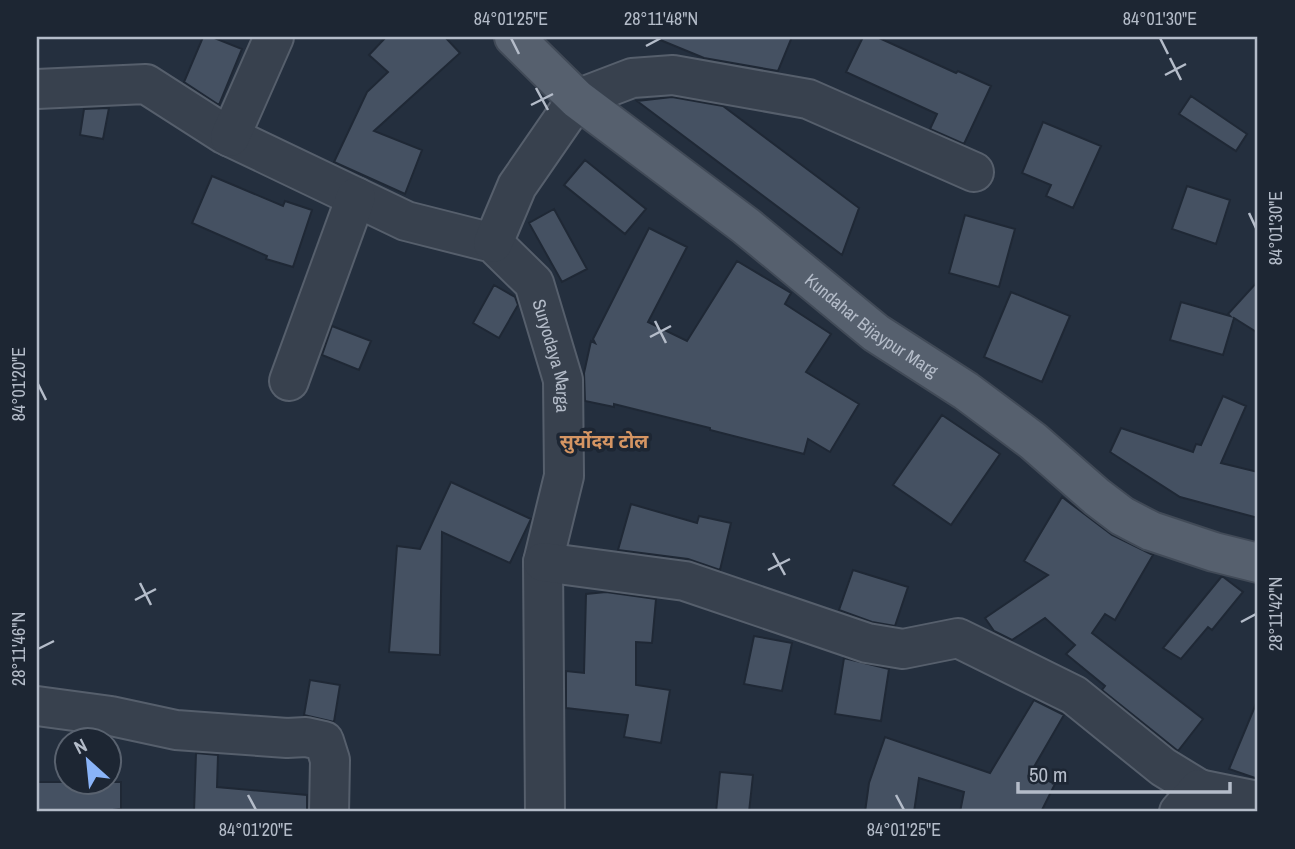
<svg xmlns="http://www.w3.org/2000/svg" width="1295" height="849" viewBox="0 0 1295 849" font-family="'Archivo Narrow','Noto Sans Devanagari',sans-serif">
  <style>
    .building { fill: #455162; stroke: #1f2835; stroke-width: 2 }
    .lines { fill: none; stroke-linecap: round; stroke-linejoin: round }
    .minor-casing { stroke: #565f6c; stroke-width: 42 }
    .major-casing { stroke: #414a57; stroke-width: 42 }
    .minor { stroke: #38414e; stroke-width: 38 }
    .major { stroke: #56606e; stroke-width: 38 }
    .ticks { fill: none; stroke: #b4bcc9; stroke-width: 2.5 }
    .labels { text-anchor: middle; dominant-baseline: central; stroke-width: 7; stroke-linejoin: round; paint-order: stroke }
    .street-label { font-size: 18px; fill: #b4bcc9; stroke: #1d2633 }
    .neighbourhood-label { font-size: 19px; font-weight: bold; fill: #d59563; stroke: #1d2633 }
    .neatline { fill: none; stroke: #b4bcc9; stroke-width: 2.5 }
    .ticks-label { font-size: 18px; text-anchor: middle; fill: #b4bcc9 }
  </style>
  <rect width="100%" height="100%" fill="#242f3e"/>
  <path class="building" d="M203 37H212L242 49 219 105 184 82Z
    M386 37H445L460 53 374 131 422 150 405 194 334 162 367 92 388 72 369 55Z
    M653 37H792L778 71 704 58Z
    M863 37H877L956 73 958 71 991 86 964 144 930 129 937 114 846 72Z
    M1191 96 1247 134 1236 151 1179 114Z
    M672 97 723 106 859 208 842 255 637 101Z
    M109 108 103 139 80 135 84 109Z
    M1043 122 1101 146 1073 208 1046 196 1051 185 1022 173Z
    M585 160 646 209 625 234 564 185Z
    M212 176 283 206 285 201 312 210 293 267 266 259 267 256 192 223Z
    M1187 186 1230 200 1216 244 1172 229Z
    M554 209 587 269 562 282 529 223Z
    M965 215 1015 229 999 287 949 273Z
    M649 228 687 247 648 322 687 341 737 261 791 293 785 304 831 334 806 372 859 404 830 452 808 439 804 454 710 430V428L614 404V407L585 401 584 373 591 341 595 343 593 339Z
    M1258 281V333L1234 318 1223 355 1170 340 1181 302 1230 316 1228 314Z
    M494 285 515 297 518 305 499 338 473 323Z
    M1011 292 1070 316 1042 382 984 357Z
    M332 326 371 341 359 370 322 355Z
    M1223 396 1246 406 1221 463 1258 472V518L1180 497 1110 452 1121 428 1193 452 1196 444 1201 445Z
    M942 415 1000 454 951 525 893 485Z
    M451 482 531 519 510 563 442 532 440 655 389 652 397 546 420 549Z
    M1062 497 1112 535 1153 555 1115 620 1105 614 1092 633 1203 719 1178 751 1102 690 1105 686 1066 654 1075 645 1045 618 1012 640 994 631 985 618 1048 575 1024 561Z
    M631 504 697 523 699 516 731 523 720 570 688 559 618 550Z
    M853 570 908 587 895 626 872 622 839 610Z
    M1222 576 1243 592 1212 630 1208 627 1181 659 1163 648Z
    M606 592 656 599 652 643 636 642V685L670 690 661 743 624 737 628 715 566 708V671L584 673 586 594Z
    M754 636 792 643 782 691 744 684Z
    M844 658 889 669 881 721 835 714Z
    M310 680 340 685 334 722 304 715Z
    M1258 699V779L1229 769Z
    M1034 700 1064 715 1031 772 1055 784 1041 812H960L964 792 919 778 914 812H865L869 783 885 737 990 773Z
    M196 753 218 755 217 787 307 795V812H194Z
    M720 772 753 775 749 812H716Z
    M37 782H121V809L95 812H37Z"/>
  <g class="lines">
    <g class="minor-casing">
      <g id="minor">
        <path id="s1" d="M37 89 146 84 224 134 406 221 493 243 534 283 563 380 564 476 543 562 545 812"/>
        <path d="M230 137 274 37"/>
        <path d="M493 243 517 186 577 99 632 78 673 75 808 99 974 172"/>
        <path d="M289 381 356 197"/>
        <path d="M543 562 685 581 867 643 903 649 958 638 1074 695 1163 767 1199 789"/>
        <path d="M37 706 111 716 176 730 287 738 306 737 324 741 330 760 329 812"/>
        <path d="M1179 812 1199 789 1258 801"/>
      </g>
    </g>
    <g class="major-casing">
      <g id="major">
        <path id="s2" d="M514 37 577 99 746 226 876 333 966 391 1033 441 1097 497 1122 516 1151 531 1214 552 1258 563"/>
      </g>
    </g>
    <use href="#minor" class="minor"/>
    <use href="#major" class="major"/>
  </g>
  <path class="ticks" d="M511 38 519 54M1160 38 1168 54M646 46 661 38M1170 58 1181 80M1165 75 1186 64M536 88 548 110M531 105 553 94M1249 213 1256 228M655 321 666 343M650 337 671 326M38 384 46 400M773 553 785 575M768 570 790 559M140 583 151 605M135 600 156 589M1241 622 1256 614M38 649 54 641M248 795 256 810M896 795 904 810"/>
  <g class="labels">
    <g class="street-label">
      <text stroke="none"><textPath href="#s2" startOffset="460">Kundahar Bijaypur Marg</textPath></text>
      <text stroke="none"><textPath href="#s1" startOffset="626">Suryodaya Marga</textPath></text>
    </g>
    <g class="neighbourhood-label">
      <text x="604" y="441">सुर्योदय टोल</text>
    </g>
  </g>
  <rect width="1295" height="849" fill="none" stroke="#1d2633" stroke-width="77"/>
  <g transform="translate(88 761) rotate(333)"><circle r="33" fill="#1d2633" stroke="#59626f" stroke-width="2"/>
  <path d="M0-5L12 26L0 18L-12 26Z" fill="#8ab4f8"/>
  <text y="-10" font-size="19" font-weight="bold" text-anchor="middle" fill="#b4bcc9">N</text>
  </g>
  <path d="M1018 782v10h212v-10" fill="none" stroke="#b4bcc9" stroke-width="3.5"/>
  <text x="1029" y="782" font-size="21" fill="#b4bcc9" stroke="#1d2633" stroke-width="5" paint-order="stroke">50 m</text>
  <rect x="38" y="38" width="1218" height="772" class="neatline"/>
  <g class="ticks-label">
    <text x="511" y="25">84°01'25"E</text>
    <text x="661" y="25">28°11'48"N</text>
    <text x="1160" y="25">84°01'30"E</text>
    <text transform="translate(1276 228) rotate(-90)" y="6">84°01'30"E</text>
    <text transform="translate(19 384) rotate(-90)" y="6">84°01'20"E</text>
    <text transform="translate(1276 614) rotate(-90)" y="6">28°11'42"N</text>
    <text transform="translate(19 649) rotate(-90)" y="6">28°11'46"N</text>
    <text x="256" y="836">84°01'20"E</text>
    <text x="904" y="836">84°01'25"E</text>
  </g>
</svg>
